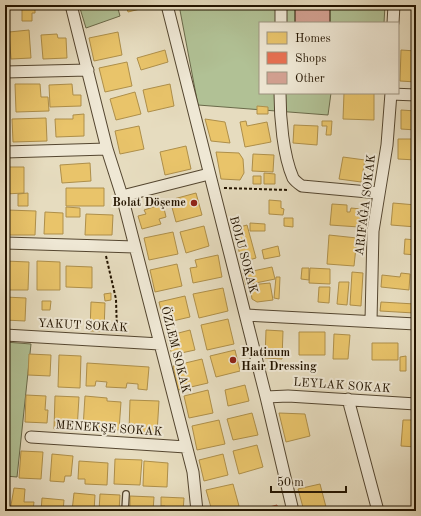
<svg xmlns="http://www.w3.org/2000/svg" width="421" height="516" viewBox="0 0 421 516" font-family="'Old Standard TT',serif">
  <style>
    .green { fill: #b1c195; stroke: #6a6a4a }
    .homes { fill: #e9c46a; stroke: #ae8f4a }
    .shops { fill: #e76f51; stroke: #ac5439 }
    .building { fill: #d3a192; stroke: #231400 }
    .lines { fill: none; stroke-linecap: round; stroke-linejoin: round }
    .service-casing { stroke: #544630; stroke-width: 8 }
    .minor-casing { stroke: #544630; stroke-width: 13 }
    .path { stroke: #231400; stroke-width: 2; stroke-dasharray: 3 2; stroke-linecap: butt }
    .service { stroke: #efe8d5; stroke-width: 5.5 }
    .minor { stroke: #efe8d5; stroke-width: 11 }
    .poi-dot { fill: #8f2418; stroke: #efe8d5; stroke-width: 1.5 }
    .labels { text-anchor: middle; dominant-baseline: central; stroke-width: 4; stroke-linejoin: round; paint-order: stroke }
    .poi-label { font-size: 12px; font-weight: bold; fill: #231400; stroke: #efe8d5; text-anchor: end }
    .street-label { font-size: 12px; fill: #231400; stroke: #efe8d5 }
  </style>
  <rect width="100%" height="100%" fill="#e6dcbf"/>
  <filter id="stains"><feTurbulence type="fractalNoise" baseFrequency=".005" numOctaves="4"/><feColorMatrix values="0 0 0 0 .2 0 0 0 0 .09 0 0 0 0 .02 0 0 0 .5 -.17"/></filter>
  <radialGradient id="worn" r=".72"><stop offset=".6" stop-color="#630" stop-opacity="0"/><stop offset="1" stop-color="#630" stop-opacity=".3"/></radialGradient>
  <path class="green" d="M79 5H117L120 16 86 28Z
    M179 5H385L384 23H260V93H331L328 115 198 105Z
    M5 342 31 344 17 477 5 476Z"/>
  <path class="homes" d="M22 5H35V13H32V21H22Z
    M126 5H152V6L128 12Z
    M29 30 31 58 11 59 9 32Z
    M118 32 122 55 94 61 89 38Z
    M57 34 58 38H66L67 58 43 59 41 35Z
    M165 50 168 62 141 70 137 58Z
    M401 50 416 51V82L400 81Z
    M127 62 132 86 105 92 99 68Z
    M15 84H40L41 97H48L49 111 16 112Z
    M72 84 73 95H81V106L50 107 49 85Z
    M170 84 174 106 148 112 143 90Z
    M135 92 141 114 116 120 110 99Z
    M344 93H374V120L343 119Z
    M257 106 268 107V114H257Z
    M401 110 416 111V130L401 129Z
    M84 114V136L56 137 55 119H73V115Z
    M46 118 47 141 13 142 12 119Z
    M205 119 225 122 230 143 211 141Z
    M246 121 247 126 267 122 271 142 245 147 240 122Z
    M322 121H332L331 135H326L327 126H322Z
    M294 125 318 126 317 145 293 143Z
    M139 126 144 149 120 154 115 131Z
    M398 139H416V160L398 159Z
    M186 146 191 169 165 175 160 152Z
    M216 152 239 153 243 159 244 173 240 180 221 179Z
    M253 154 274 155 273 172 252 171Z
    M343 157 365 160 361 182 339 179Z
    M90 163 91 181 62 183 60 165Z
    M5 167H24V193L5 194Z
    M264 173 275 174V184H264Z
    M253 176H261V184H253Z
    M66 188H104V206H66Z
    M28 193V206H18V194Z
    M196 193 202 215 176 222 170 200Z
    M269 200 281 201V208L284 209 283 215 269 214Z
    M393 203 416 205V227L391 225Z
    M163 204 166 217 159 219 161 224 142 229 138 216 146 214 144 210Z
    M332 204 347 205V212H350L351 208 361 209 359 227 330 225Z
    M66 207 80 208V217H66Z
    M7 210 36 211 35 235H6Z
    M45 212 63 213V234H44Z
    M86 214 113 215 112 235H85Z
    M284 218H293V227L284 226Z
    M250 223 265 224V231H250Z
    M247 225 256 258 242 262 233 229Z
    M204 226 209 246 186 253 180 232Z
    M173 232 178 254 149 260 144 238Z
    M329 235 357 238 354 266 327 264Z
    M405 239 416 240V255L404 254Z
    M278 246 280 256 264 259 262 250Z
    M218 255 222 277 193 283 190 268 197 267 195 260Z
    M5 261 29 262 28 290H5Z
    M37 261 60 262V290H37Z
    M177 264 182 286 155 292 150 270Z
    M66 266 92 267V288L66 287Z
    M272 267 275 279 246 285 243 273Z
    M302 268H309V280L301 279Z
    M310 268 330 269V284L309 283Z
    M352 272 363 273 361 306 350 305Z
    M401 273 410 274 409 290 381 287 382 275 400 277Z
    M276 277H280L279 299 274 298Z
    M339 282H349L347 305 337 304Z
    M270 283 273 300 257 302 252 299 250 285Z
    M319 287H330L329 303 318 302Z
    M223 288 228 311 199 318 193 294Z
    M111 293V300L105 301 104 294Z
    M185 296 190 317 164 323 159 302Z
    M5 297 26 298 25 321 5 320Z
    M42 301H51L50 310H42Z
    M91 302 105 303 104 331H90Z
    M381 302 415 304 414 313 380 311Z
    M228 319 234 344 207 350 201 325Z
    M190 330 195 350 172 355 167 336Z
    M266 330 283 331 282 359 265 358Z
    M299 332H325V355H299Z
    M334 334 350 335 348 359H333Z
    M372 343H398V360H372Z
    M235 350 240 371 216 377 210 356Z
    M29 354 51 355 50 376 28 375Z
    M59 355 81 356 80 388 58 387Z
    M406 356V371H400V357Z
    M202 359 208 383 178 390 173 366Z
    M87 363 149 367 147 390 138 389V384L127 383 126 388 106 387 107 382 96 381 95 386H86Z
    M245 385 249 401 228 406 225 390Z
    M208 390 213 413 189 418 184 396Z
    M26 395 46 396 45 410H48L47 423 25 422Z
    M55 396 79 397 77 430 54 429Z
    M85 396 107 398V401L121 402 119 430 83 428Z
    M130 400 159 401 157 433 129 431Z
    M252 413 258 435 233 440 227 419Z
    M279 413 305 414 310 436 286 442Z
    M219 420 225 444 197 450 192 426Z
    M403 420H416V447L401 446Z
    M257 445 263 467 239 474 233 451Z
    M21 451 43 452 41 479 19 478Z
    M52 454 73 456 71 476H65L64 482 50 481Z
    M223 454 228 475 204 481 199 460Z
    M115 459 142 460 140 485 114 484Z
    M79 461 108 463 107 485 85 484V479H78Z
    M144 461 168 463 167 487 143 486Z
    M233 484 239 506 220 511H212L206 490Z
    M320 484 326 507 304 511 298 489Z
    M14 488 25 489 24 502H34L33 510 10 511Z
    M74 493 95 495 94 511H72Z
    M100 494 120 495 119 511H99Z
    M130 496 154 497 153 511H130Z
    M161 497 184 498 183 511H165V506H161Z
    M42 498 64 500 63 511H41Z"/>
  <path class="shops" d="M277 505 278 511H254Z"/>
  <path class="building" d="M295 5H330V23H295Z"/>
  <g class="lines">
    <g class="service-casing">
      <path id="service" d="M125 511 126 494"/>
    </g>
    <g class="minor-casing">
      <path id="minor" d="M71 5 107 149 122 196 193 472 197 511
        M167 5 266 397 293 511
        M281 23V5
        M393 23 394 5
        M5 72 88 70
        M280 93C280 118 283 155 293 178 295 181 299 184 302 186L379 193
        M391 94 416 95
        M5 152 107 149
        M122 196 209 174
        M5 243 135 247
        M246 315 416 324
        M371 321 373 231 387 145 391 93
        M5 335 160 344
        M266 397 288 396 416 404
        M348 399 378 511
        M31 437 186 447"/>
    </g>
    <path class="path" d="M224 188 289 190
      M106 256 116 299 117 332"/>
    <use href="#service" class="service"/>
    <use href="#minor" class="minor"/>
  </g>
  <g class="poi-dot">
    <circle cx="194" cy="203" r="4"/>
    <circle cx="233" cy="360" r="4"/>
  </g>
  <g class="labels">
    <g class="poi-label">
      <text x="186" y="203">Bolat Döşeme</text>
      <text x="241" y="353" text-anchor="start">Platinum<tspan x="241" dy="14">Hair Dressing</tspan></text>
    </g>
    <g class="street-label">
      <text transform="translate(366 205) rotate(-83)">ARIFAĞA SOKAK</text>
      <text transform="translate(243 255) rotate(75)">BOLU SOKAK</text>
      <text transform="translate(83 326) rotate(3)">YAKUT SOKAK</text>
      <text transform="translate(175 350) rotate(76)">ÖZLEM SOKAK</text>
      <text transform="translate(342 386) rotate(4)">LEYLAK SOKAK</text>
      <text transform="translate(109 429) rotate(4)">MENEKŞE SOKAK</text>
    </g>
  </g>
  <rect width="421" height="516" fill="none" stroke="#e6dcbf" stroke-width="20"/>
  <rect x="6" y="6" width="409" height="504" fill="none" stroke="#231400" stroke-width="2"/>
  <rect x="10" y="10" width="401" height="496" fill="none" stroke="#231400"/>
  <rect x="259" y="22" width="140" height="72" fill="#efe8d5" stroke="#9d9380"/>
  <rect x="267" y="32" width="20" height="12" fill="#e9c46a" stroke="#9d9380"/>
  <text x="295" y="42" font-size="12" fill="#231400">Homes</text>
  <rect x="267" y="52" width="20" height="12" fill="#e76f51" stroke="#9d9380"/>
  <text x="295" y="62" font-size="12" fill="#231400">Shops</text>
  <rect x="267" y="72" width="20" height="12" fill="#d3a192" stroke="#9d9380"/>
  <text x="295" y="82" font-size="12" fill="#231400">Other</text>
  <path d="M271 486v6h75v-6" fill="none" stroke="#231400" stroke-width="2"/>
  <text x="277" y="486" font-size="12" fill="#231400" stroke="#efe8d5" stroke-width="3" paint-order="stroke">50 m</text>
  <rect width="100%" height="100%" filter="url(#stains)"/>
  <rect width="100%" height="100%" fill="url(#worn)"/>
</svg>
